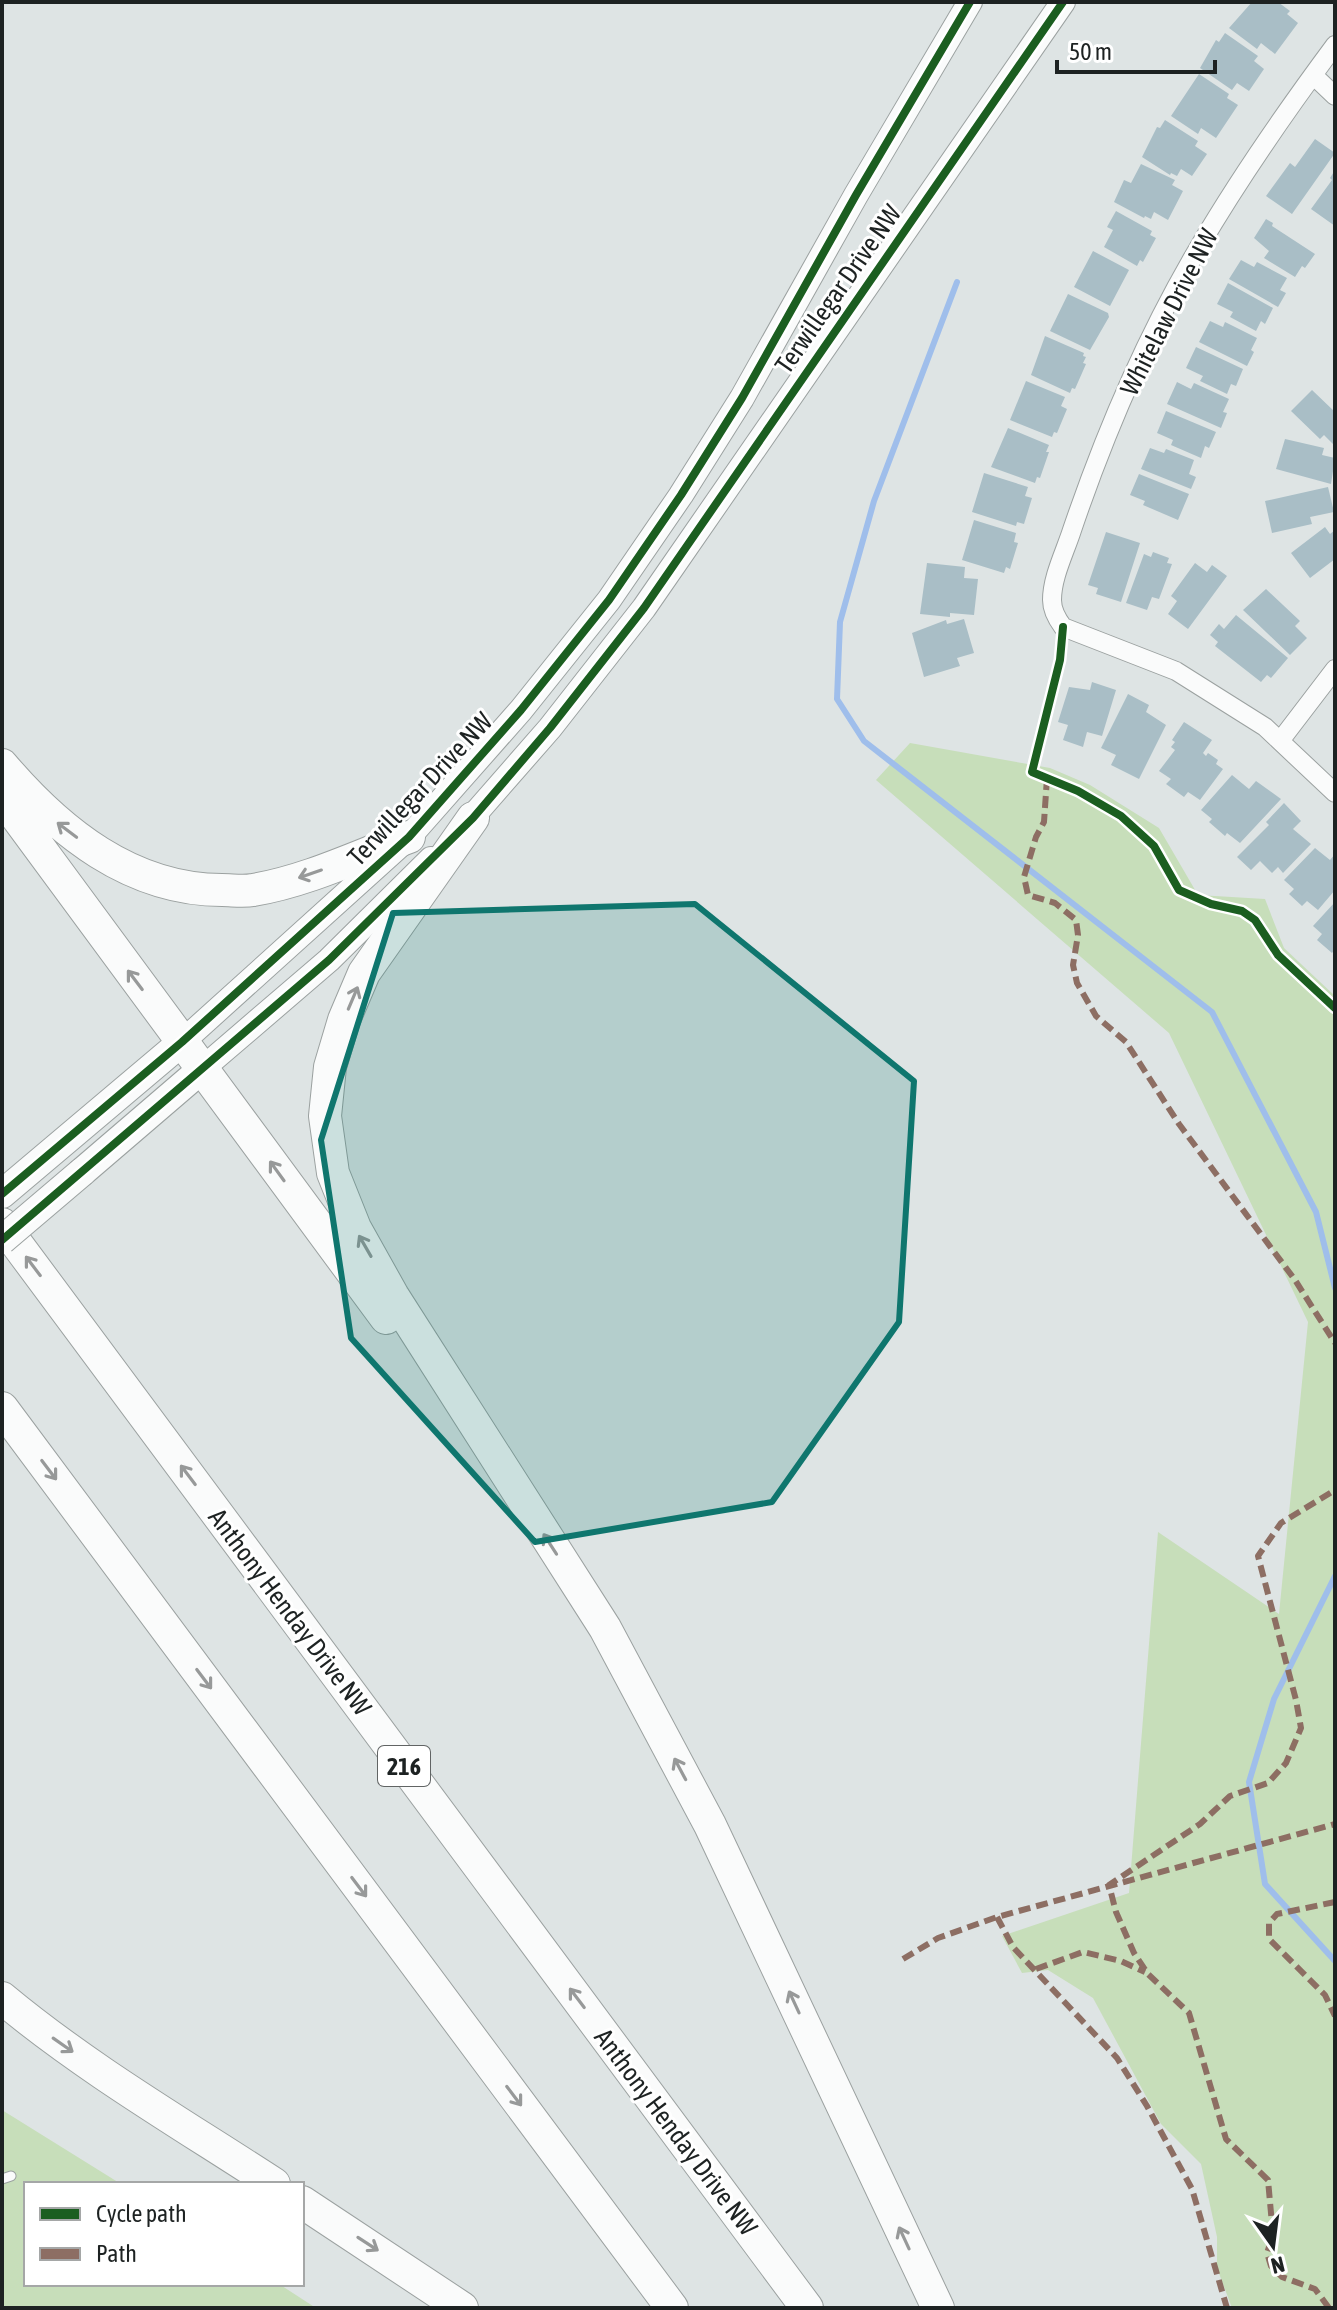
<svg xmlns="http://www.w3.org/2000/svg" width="1337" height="2310" viewBox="0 0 1337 2310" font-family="'Asap Condensed',sans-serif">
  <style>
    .green { fill: #c7deba }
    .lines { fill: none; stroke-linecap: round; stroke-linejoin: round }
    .stream { stroke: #9fbeeb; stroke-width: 6 }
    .building { fill: #a9bec6 }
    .service-casing { stroke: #9ba1a0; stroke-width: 11 }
    .minor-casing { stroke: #9ba1a0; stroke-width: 20 }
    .secondary-casing { stroke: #9ba1a0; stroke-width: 26 }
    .primary-casing { stroke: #9ba1a0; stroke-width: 30 }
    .motorway-casing { stroke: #9ba1a0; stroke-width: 34 }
    .service { stroke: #fafbfb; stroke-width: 9 }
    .minor { stroke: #fafbfb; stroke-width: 18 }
    .secondary { stroke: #fafbfb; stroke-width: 24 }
    .primary { stroke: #fafbfb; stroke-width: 28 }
    .motorway { stroke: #fafbfb; stroke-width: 32 }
    .primary-bridge-casing { stroke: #9ba1a0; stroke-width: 30; stroke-linecap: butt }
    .primary-bridge { stroke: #fafbfb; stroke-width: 28 }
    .quiet { stroke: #8d6e63; stroke-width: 6; stroke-dasharray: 12 6; stroke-linecap: butt }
    .cycleway-casing { stroke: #fff; stroke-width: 13 }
    .cycleway { stroke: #1b5e20; stroke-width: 8 }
    .oneway { stroke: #979999 }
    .marked { fill: #0f766e; fill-opacity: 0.2; stroke: #0f766e; stroke-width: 6; stroke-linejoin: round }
    .labels { text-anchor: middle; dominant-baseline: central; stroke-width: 6; stroke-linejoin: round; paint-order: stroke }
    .shield { fill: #fff; stroke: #616464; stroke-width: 2 }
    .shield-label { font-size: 24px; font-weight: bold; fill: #1d2222 }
    .street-label { font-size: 26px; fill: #1d2222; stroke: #fff }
  </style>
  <rect width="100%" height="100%" fill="#dee4e4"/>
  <path class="green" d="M910 743 1050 768 1090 785 1159 828 1198 895 1265 899 1284 948 1335 996V2308H1232L1217 2268V2237L1201 2164 1161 2124 1093 1998 1048 1970 1022 1973 1002 1936 1129 1893 1158 1532 1279 1614 1308 1322 1169 1033 876 780Z
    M2 2110 121 2184H26V2284H279L316 2308H2Z"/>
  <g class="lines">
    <path class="stream" d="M957 282 874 501 840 622 837 699 864 741 1212 1012 1316 1212 1335 1288
      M1335 1576 1274 1699 1249 1782 1265 1884 1335 1961"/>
  </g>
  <path class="building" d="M1252 2H1278L1290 11 1287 14 1298 23 1275 54 1261 43 1257 49 1229 28Z
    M1225 33 1258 56 1254 61 1264 69 1249 91 1237 83 1232 90 1200 68 1216 40 1219 42Z
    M1199 74 1229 94 1227 98 1238 105 1216 138 1201 128 1198 134 1171 116Z
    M1165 120 1198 141 1195 146 1207 154 1192 176 1181 169 1177 176 1171 173 1170 175 1142 157 1157 127 1160 128Z
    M1315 139 1335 153 1292 214 1266 196 1290 163 1295 167Z
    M1141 164 1175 180 1172 185 1183 191 1168 220 1154 212 1151 219 1145 216 1144 218 1114 202 1124 180 1131 183Z
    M1335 170V226L1311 209 1332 180 1330 178Z
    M1116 211 1152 231 1150 235 1156 238 1143 262 1140 260 1137 266 1104 247 1113 230 1107 227Z
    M1266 219 1273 223 1272 226 1315 254 1305 268 1302 266 1295 277 1264 258 1269 251 1254 238Z
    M1093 251 1129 270 1110 306 1074 287Z
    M1241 260 1254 267 1257 262 1287 278 1280 290 1286 293 1278 307 1229 279Z
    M1228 283 1273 308 1265 324 1261 321 1256 331 1230 317 1233 312 1217 304Z
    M1068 294 1108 313 1109 317 1090 350 1050 331Z
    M1210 321 1223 327 1225 322 1257 338 1251 350 1254 352 1247 366 1199 342Z
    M1045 336 1084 353 1083 356 1086 357 1083 363 1086 364 1075 389 1072 388 1070 393 1031 375Z
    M1196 347 1243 369 1236 386 1231 384 1227 394 1200 381 1203 376 1186 368Z
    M1026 381 1065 397 1061 406 1067 409 1057 433 1054 432 1052 437 1010 420Z
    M1177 382 1191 389 1194 383 1229 399 1223 412 1227 413 1221 428 1167 404Z
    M1312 390 1335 412V446L1324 435 1320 439 1291 411Z
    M1166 411 1216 432 1209 448 1205 446 1201 458 1171 445 1173 440 1157 433Z
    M1008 428 1049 445 1046 452H1049L1040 478 1037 477 1035 483 991 467Z
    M1285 439 1324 448 1322 455 1335 458 1331 484 1276 469Z
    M1150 448 1164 453 1166 449 1194 460 1189 474 1196 477 1191 489 1141 469Z
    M984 473 1028 487 1025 496 1032 498 1024 524 1017 522 1016 526 972 512Z
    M1139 474 1189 494 1178 520 1143 505 1145 501 1130 495Z
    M1328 487 1334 512 1310 517 1312 524 1272 533 1265 501Z
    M974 520 1016 533 1014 542 1018 543 1010 569 1006 567 1004 573 962 560Z
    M1325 527 1330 534 1335 530V559L1310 578 1291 553Z
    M1106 532 1140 543 1121 602 1096 594 1098 588 1088 585Z
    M1153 552 1169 558 1167 563 1172 564 1159 599 1152 597 1147 610 1126 603 1144 554 1151 557Z
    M927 563 965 567 964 578 978 579 974 615 950 613V617L920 614Z
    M1195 563 1207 572 1212 565 1227 576 1188 629 1168 614 1177 601 1171 596Z
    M1266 589 1300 621 1295 626 1307 638 1290 655 1243 610Z
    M1236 615 1288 658 1271 678 1267 675 1261 682 1215 646 1218 642 1210 635 1219 624 1224 629Z
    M964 619 974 653 957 658 960 666 924 677 912 633 946 620 947 624Z
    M1092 682 1116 690 1102 736 1087 732 1083 747 1063 740 1068 725 1058 722 1069 687 1090 690Z
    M1128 694 1149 705 1146 712 1166 725 1139 779 1111 765 1116 755 1101 748Z
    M1184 722 1212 740 1203 753 1206 756 1208 753 1218 760 1216 764 1223 769 1200 800 1188 792 1184 797 1166 784 1171 779 1159 771 1175 750 1171 747 1175 742 1172 740Z
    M1232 775 1249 789 1256 781 1281 799 1240 843 1227 833 1225 836 1209 822 1212 819 1201 810Z
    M1284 803 1301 821 1293 829 1311 844 1283 873 1278 867 1272 873 1260 861 1251 870 1237 857 1269 825 1266 822Z
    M1315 848 1330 860 1335 854V890L1318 910 1307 901 1302 906 1289 894 1294 889 1284 880Z
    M1335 902V949L1332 953 1317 940 1322 934 1313 926Z"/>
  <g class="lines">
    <g class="service-casing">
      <path id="service" d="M2 2179 11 2176"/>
    </g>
    <g class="minor-casing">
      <path id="minor" d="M1335 45C1286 111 1240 177 1199 247 1147 335 1105 433 1072 530 1065 552 1052 577 1052 600 1052 610 1057 619 1063 627L1176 671 1265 727 1335 793
        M1313 75 1335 96
        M1280 741 1335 669"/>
    </g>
    <g class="secondary-casing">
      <path id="secondary" d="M460 831 550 728 644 608 1063 2
        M182 1042 409 837 521 710 609 600 681 495 742 398 856 195 970 2
        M202 1069 329 960 431 859"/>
    </g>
    <g class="primary-casing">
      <path id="primary" d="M82 1172 202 1069
        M2 1194 182 1042"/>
    </g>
    <g class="motorway-casing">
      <path id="motorway" d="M2 765C59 832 131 890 222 890 232 890 243 892 253 890 307 881 358 856 409 837
        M2 797 386 1318
        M473 818 364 973 344 1020 330 1067 325 1116 333 1173 355 1228 393 1296 605 1628 710 1825 938 2308
        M2 1224 807 2308
        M2 1408 672 2308
        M2 1998C86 2068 182 2124 274 2184
        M302 2202 462 2308"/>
    </g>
    <use href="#service" class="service"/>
    <use href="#minor" class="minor"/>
    <use href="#secondary" class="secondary"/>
    <use href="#primary" class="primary"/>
    <use href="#motorway" class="motorway"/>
    <g class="primary-bridge-casing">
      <path id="primary-bridge" d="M2 1240 82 1172"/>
    </g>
    <use href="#primary-bridge" class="primary-bridge"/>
    <path class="quiet" d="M1047 778 1044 822 1036 837 1024 877 1028 895 1055 903 1076 920 1078 935 1073 965 1077 983 1096 1016 1126 1042 1179 1124 1295 1280 1335 1343
      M1335 1902 1277 1914 1269 1923V1939L1325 1995 1335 2016
      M997 1917 1013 1947 1117 2058 1147 2106 1192 2189 1227 2308
      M903 1959 938 1938 997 1917 1335 1824
      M1036 1969 1083 1952 1121 1961 1145 1972
      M1329 2308 1315 2289 1282 2277 1271 2266 1267 2253 1273 2235 1268 2180 1226 2139 1189 2013 1148 1974 1134 1953 1116 1912 1109 1885 1200 1824 1230 1796 1268 1783 1286 1763 1301 1728 1296 1700 1258 1556 1281 1523 1335 1490"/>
    <g class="cycleway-casing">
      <path id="cycleway" d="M1063 627 1060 660 1032 772 1078 791 1121 816 1154 846 1179 890 1211 904 1242 911 1255 920 1278 955 1335 1008
        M2 1194 182 1042 409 837 521 710 609 600 681 495 742 398 856 195 970 2
        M2 1240 329 960 473 818 550 728 644 608 1063 2"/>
    </g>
    <use href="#cycleway" class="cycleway"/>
  </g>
  <defs><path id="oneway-shaft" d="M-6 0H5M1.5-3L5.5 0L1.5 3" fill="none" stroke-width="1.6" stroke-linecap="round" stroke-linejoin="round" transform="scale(2)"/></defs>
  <g class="oneway">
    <use href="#oneway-shaft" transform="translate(67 830) rotate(-143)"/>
    <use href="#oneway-shaft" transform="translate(310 874) rotate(161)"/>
    <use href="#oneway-shaft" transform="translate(135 980) rotate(-127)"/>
    <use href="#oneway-shaft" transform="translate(353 998) rotate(-67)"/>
    <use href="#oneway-shaft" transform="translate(277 1171) rotate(-126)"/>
    <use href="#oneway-shaft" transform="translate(365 1246) rotate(-120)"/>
    <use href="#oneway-shaft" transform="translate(33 1266) rotate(-127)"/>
    <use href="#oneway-shaft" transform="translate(49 1470) rotate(53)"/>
    <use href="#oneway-shaft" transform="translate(188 1475) rotate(-127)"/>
    <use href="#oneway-shaft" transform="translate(550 1544) rotate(-123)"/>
    <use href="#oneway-shaft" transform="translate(204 1679) rotate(53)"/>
    <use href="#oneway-shaft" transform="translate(680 1769) rotate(-118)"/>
    <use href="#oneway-shaft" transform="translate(359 1887) rotate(53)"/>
    <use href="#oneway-shaft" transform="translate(577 1998) rotate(-127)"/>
    <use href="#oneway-shaft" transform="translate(794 2002) rotate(-115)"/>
    <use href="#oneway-shaft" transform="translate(63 2045) rotate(35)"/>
    <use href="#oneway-shaft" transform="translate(514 2096) rotate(53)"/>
    <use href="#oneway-shaft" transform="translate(904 2238) rotate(-115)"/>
    <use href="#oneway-shaft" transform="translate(368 2244) rotate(33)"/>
  </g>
  <path class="marked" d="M695 904 914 1081 899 1322 772 1502 535 1542 351 1338 321 1140 393 913Z"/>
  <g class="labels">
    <rect class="shield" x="378" y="1746" width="52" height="40" rx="6"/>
    <g class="shield-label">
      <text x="404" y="1766">216</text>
    </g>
    <g class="street-label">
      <text transform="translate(838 289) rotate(-55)">Terwillegar Drive NW</text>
      <text transform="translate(1169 312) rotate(-63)">Whitelaw Drive NW</text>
      <text transform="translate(420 789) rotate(-47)">Terwillegar Drive NW</text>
      <text transform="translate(290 1612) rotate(53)">Anthony Henday Drive NW</text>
      <text transform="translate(676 2132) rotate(53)">Anthony Henday Drive NW</text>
    </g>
  </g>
  <rect width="1337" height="2310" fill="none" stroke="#1d2222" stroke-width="8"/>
  <rect x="24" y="2182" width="280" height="104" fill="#ffffff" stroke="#a5a7a7" stroke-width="2"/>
  <rect x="40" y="2208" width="40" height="12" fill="#1b5e20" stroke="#a5a7a7" stroke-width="2"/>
  <text x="96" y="2222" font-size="24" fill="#1d2222">Cycle path</text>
  <rect x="40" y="2248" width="40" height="12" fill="#8d6e63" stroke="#a5a7a7" stroke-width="2"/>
  <text x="96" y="2262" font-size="24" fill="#1d2222">Path</text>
  <g transform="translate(1273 2246) rotate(166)" stroke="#ffffff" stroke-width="6" paint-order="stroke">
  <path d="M0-6L14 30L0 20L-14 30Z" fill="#1d2222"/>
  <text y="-12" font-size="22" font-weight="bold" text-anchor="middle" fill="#1d2222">N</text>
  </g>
  <path d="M1057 60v12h158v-12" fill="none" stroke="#1d2222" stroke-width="4"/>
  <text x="1069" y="60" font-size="24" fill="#1d2222" stroke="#ffffff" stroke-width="6" paint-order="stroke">50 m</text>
</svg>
